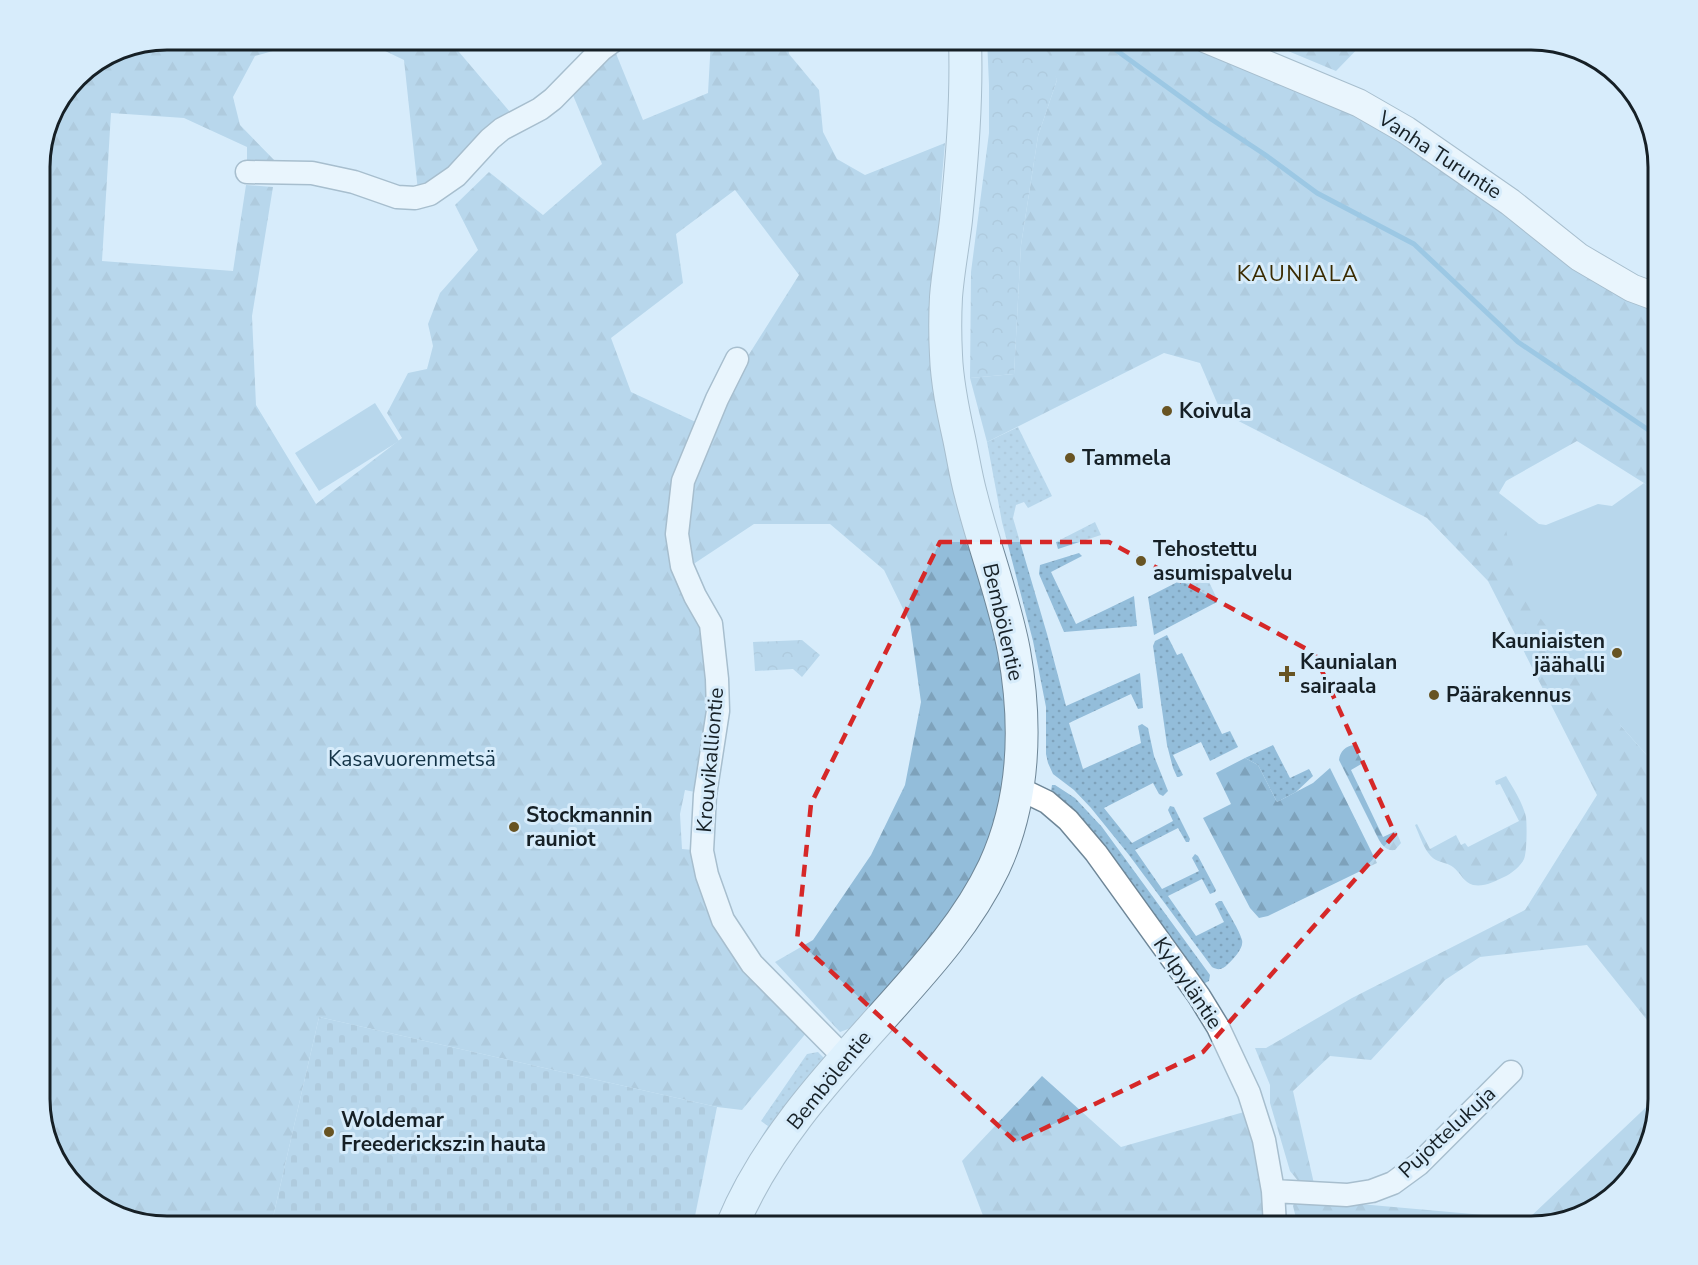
<svg xmlns="http://www.w3.org/2000/svg" width="1698" height="1265" viewBox="0 0 1698 1265" font-family="'Nunito Sans',sans-serif">
  <style>
    .grass { fill: url(#grass-dots) }
    .forest { fill: url(#forest-firs) }
    .cemetery { fill: url(#cemetery-stones) }
    .park { fill: url(#park-crowns) }
    .garden { fill: #93bdda }
    .lines { fill: none; stroke-linecap: round; stroke-linejoin: round }
    .stream { stroke: #569cc8; stroke-width: 5 }
    .minor-casing { stroke: #6e8697; stroke-width: 25 }
    .tertiary-casing { stroke: #6e8697; stroke-width: 29 }
    .secondary-casing { stroke: #6e8697; stroke-width: 34 }
    .minor { stroke: #fff; stroke-width: 22 }
    .tertiary { stroke: #fff; stroke-width: 27 }
    .secondary { stroke: #e7f5fe; stroke-width: 32 }
    .marked { fill: none; stroke: #d62828; stroke-width: 4.5; stroke-dasharray: 12 8; stroke-linejoin: round }
    .poi-dot { fill: #685423; stroke: #d7ecfb; stroke-width: 2 }
    .labels { text-anchor: middle; dominant-baseline: central; stroke-width: 6; stroke-linejoin: round; paint-order: stroke }
    .street-label { font-size: 21px; fill: #162026; stroke: #d7ecfb }
    .poi-label { font-size: 21px; font-weight: bold; fill: #162026; stroke: #d7ecfb; text-anchor: start }
    .park-label { font-size: 21px; fill: #133346; stroke: #d7ecfb }
    .neighbourhood-label { font-size: 22px; letter-spacing: 1.5px; fill: #3a2b01; stroke: #d7ecfb }
    .rim { fill: none; stroke: #162026; stroke-width: 3 }
  </style>
  <defs>
    <pattern id="grass-dots" width="8" height="8" patternUnits="userSpaceOnUse" patternTransform="scale(1.5)"><rect width="8" height="8" fill="#93bdda"/><path d="M2 2h.1M6 6h.1" fill="none" stroke="#7ea2bb" stroke-width="1.8" stroke-linecap="round"/></pattern>
    <pattern id="forest-firs" width="22" height="20" patternUnits="userSpaceOnUse" patternTransform="scale(1.5)"><rect width="22" height="20" fill="#93bdda"/><path d="M5 1l3.5 6h-7zM16 11l3.5 6h-7z" fill="#7ea2bb"/></pattern>
    <pattern id="cemetery-stones" width="16" height="16" patternUnits="userSpaceOnUse" patternTransform="scale(1.5)"><rect width="16" height="16" fill="#93bdda"/><path d="M2 7V4a2 2 0 0 1 4 0v3zM10 15v-3a2 2 0 0 1 4 0v3z" fill="#7ea2bb"/></pattern>
    <pattern id="park-crowns" width="20" height="18" patternUnits="userSpaceOnUse" patternTransform="scale(1.5)"><rect width="20" height="18" fill="#93bdda"/><path d="M2 6a3 3 0 1 1 6 0M12 15a3 3 0 1 1 6 0" fill="none" stroke="#7ea2bb"/></pattern>
  </defs>
  <rect width="100%" height="100%" fill="#d7ecfb"/>
  <path class="grass" d="M1018 427 1052 496 1028 508 1024 502 1016 505 1013 518 1047 634 1066 706 1140 673 1143 708 1138 709 1131 694 1069 723 1083 769 1141 743 1138 726 1142 724 1148 728 1154 756 1168 791 1163 796 1159 794 1153 783 1104 808 1132 843 1173 821 1168 810 1170 806 1174 807 1190 839 1189 842H1186L1178 828 1135 850 1162 889 1199 871 1192 858 1195 854 1198 856 1216 890 1215 892 1210 894 1202 879 1168 896 1196 936 1224 922 1215 904 1219 901H1222C1227 911 1240 931 1242 940 1244 948 1234 958 1228 964 1223 969 1219 971 1212 967L1129 855 1091 808 1074 790 1053 774 1048 763 1046 754V707L1033 641 1002 522 987 442Z
    M1095 522 1101 535 1058 549 1056 542Z
    M1079 553 1082 556 1051 572 1076 624 1134 596 1137 626 1064 632 1039 574 1040 565Z
    M1203 569 1217 599 1216 600 1217 602 1154 635 1148 597Z
    M1167 635 1177 655 1182 653 1222 734 1230 731 1238 747 1210 761 1201 742 1173 755 1183 775 1179 777H1177L1173 768 1167 745 1153 646 1155 641Z
    M1273 745 1290 778 1309 769 1313 776 1296 792 1277 802 1258 765 1245 758Z
    M1052 785H1055L1075 798 1102 827 1210 975 1209 981 1205 983H1199L1083 827 1051 791Z
    M818 1052 828 1062 723 1226H713L733 1184 768 1126 761 1121 807 1054Z"/>
  <path class="forest" d="M166 39H316L255 56 233 97 240 125 277 163 247 161V147L184 118 111 113 102 261 233 271 246 185 273 187 252 316 256 405 316 504 402 438 387 413 408 373 427 369 433 346 428 324 440 293 478 250 455 205 489 172 543 215 602 164 572 93 596 68 615 51 643 120 708 93 711 39H787L789 54 819 90 823 132 837 159 865 175 945 143 940 199 939 411 1002 641 1010 720 1005 793 982 865 952 913 918 958 859 1025 840 1032 775 962 813 940 871 855 905 785 921 702 910 623 884 570 830 524H754L692 565 685 564 681 532 690 477 741 367 799 275 735 190 676 234 683 283 611 338 631 392 700 424 679 470 671 520 673 554 699 623 707 653 710 705 703 780 700 793 685 790 680 814 682 849 693 850 709 907 748 970 807 1032 742 1110 717 1107 319 1017 271 1226H166L88 1200 52 1155 39 1107V157L52 110 82 71 118 49Z
    M360 39H448L510 112 462 164 418 191 404 60Z
    M1034 39H1188L1201 46 1362 112 1659 310V495L1644 483 1577 441 1506 481 1499 493 1621 726 1659 769V1035L1587 945 1480 957 1445 980 1371 1060 1330 1056 1293 1091 1315 1188 1299 1182 1290 1171 1270 1103V1085L1255 1048H1266L1352 998 1525 910 1597 795 1488 581 1427 518 1221 412 1200 363 1164 353 987 442 970 378 1014 374 1021 245 1038 136 1057 80 1038 42Z
    M1259 39H1367L1336 71Z
    M1354 745 1363 763 1351 770 1383 837 1396 831 1401 843 1395 850C1386 851 1383 846 1379 840L1339 760C1340 751 1346 746 1354 745Z
    M1245 758 1258 765 1277 802 1313 783 1330 768 1377 863 1268 916 1259 918 1250 908 1203 818 1231 804 1216 773Z
    M1506 776C1513 788 1523 803 1526 817 1527 825 1527 852 1524 859 1521 866 1511 874 1504 877 1494 882 1484 887 1473 885 1464 883 1460 872 1453 867 1448 863 1442 863 1436 860 1425 854 1420 836 1415 825L1417 824 1430 849 1456 835 1461 845 1465 843 1468 847 1519 821 1500 784 1496 785 1495 781Z
    M1042 1076 1121 1147 1244 1112C1257 1150 1265 1185 1265 1226H987L962 1161Z
    M1659 1095V1099L1633 1177 1588 1213 1532 1226H1298L1293 1206 1295 1201 1315 1200 1528 1219Z"/>
  <path class="cemetery" d="M319 1017 717 1107 693 1226H271Z"/>
  <path class="park" d="M987 39H1034L1038 42 1049 54 1057 80 1038 136 1021 245 1014 374 970 378 971 272 989 133V85Z
    M802 640 820 655 802 677 793 669 755 671 753 642Z"/>
  <path class="garden" d="M375 403 399 441 319 491 295 453Z
    M1644 483 1659 495V769L1621 726 1517 587 1499 493 1539 524 1546 525 1598 504 1612 506Z"/>
  <g class="lines">
    <path class="stream" d="M1104 39 1116 50 1211 119 1264 154 1317 193 1414 244 1518 342 1659 437"/>
    <g class="minor-casing">
      <path id="minor" d="M247 172 312 173 354 182 397 197 415 198 430 194 456 176 490 139 502 129 540 109 553 99 601 50 616 39
        M737 359 717 399 683 481 677 534 682 566 695 596 711 624 717 679 718 711 705 795 702 851 707 875 723 920 752 964 845 1058
        M1018 788 1047 802 1068 820 1096 853 1199 996 1218 1027 1249 1093 1264 1140 1273 1191 1275 1226
        M1273 1191 1347 1195 1372 1191 1393 1183 1419 1164 1511 1072"/>
    </g>
    <g class="tertiary-casing">
      <path id="tertiary" d="M1206 39 1359 103 1406 130 1510 202 1579 257 1632 288 1659 298"/>
    </g>
    <g class="secondary-casing">
      <path id="secondary" d="M732 1226C765 1146 825 1080 882 1017 924 970 967 924 994 867 1025 800 1027 723 1014 651 1004 598 984 547 971 495 966 477 963 457 959 438 953 411 947 383 946 355 945 336 945 316 946 297 948 271 953 246 956 220 962 160 967 100 965 39"/>
    </g>
    <use href="#minor" class="minor"/>
    <use href="#tertiary" class="tertiary"/>
    <use href="#secondary" class="secondary"/>
  </g>
  <path d="M0 0H1698V1265H0ZM940 542H1109L1314 653 1395 834 1203 1052 1016 1142 797 940 811 804Z" fill="#d7ecfb" fill-opacity=".55" fill-rule="evenodd"/>
  <path class="marked" d="M940 542H1109L1314 653 1395 834 1203 1052 1016 1142 797 940 811 804Z"/>
  <g class="poi-dot">
    <circle cx="1167" cy="411" r="6"/>
    <circle cx="1070" cy="458" r="6"/>
    <circle cx="1141" cy="561" r="6"/>
    <circle cx="1617" cy="653" r="6"/>
    <path d="M1284 665h6v6h6v6h-6v6h-6v-6h-6v-6h6z"/>
    <circle cx="1434" cy="695" r="6"/>
    <circle cx="514" cy="827" r="6"/>
    <circle cx="329" cy="1132" r="6"/>
  </g>
  <g class="labels">
    <g class="street-label">
      <text transform="translate(1440 155) rotate(33)">Vanha Turuntie</text>
      <text transform="translate(1003 622) rotate(77)">Bembölentie</text>
      <text transform="translate(710 760) rotate(-85)">Krouvikalliontie</text>
      <text transform="translate(1188 983) rotate(56)">Kylpyläntie</text>
      <text transform="translate(829 1080) rotate(-51)">Bembölentie</text>
      <text transform="translate(1447 1132) rotate(-43)">Pujottelukuja</text>
    </g>
    <g class="poi-label">
      <text x="1179" y="411">Koivula</text>
      <text x="1082" y="458">Tammela</text>
      <text x="1153" y="549">Tehostettu<tspan x="1153" dy="24">asumispalvelu</tspan></text>
      <text x="1605" y="641" text-anchor="end">Kauniaisten<tspan x="1605" dy="24">jäähalli</tspan></text>
      <text x="1300" y="662">Kaunialan<tspan x="1300" dy="24">sairaala</tspan></text>
      <text x="1446" y="695">Päärakennus</text>
      <text x="526" y="815">Stockmannin<tspan x="526" dy="24">rauniot</tspan></text>
      <text x="341" y="1120">Woldemar<tspan x="341" dy="24">Freedericksz:in hauta</tspan></text>
    </g>
    <g class="park-label">
      <text x="412" y="759">Kasavuorenmetsä</text>
    </g>
    <g class="neighbourhood-label">
      <text x="1298" y="274">KAUNIALA</text>
    </g>
  </g>
  <path d="M0 0H1698V1265H0ZM167 50H1531A117 117 0 0 1 1648 167V1099A117 117 0 0 1 1531 1216H167A117 117 0 0 1 50 1099V167A117 117 0 0 1 167 50Z" fill="#d7ecfb" fill-rule="evenodd"/>
  <path class="rim" d="M167 50H1531A117 117 0 0 1 1648 167V1099A117 117 0 0 1 1531 1216H167A117 117 0 0 1 50 1099V167A117 117 0 0 1 167 50Z"/>
</svg>
